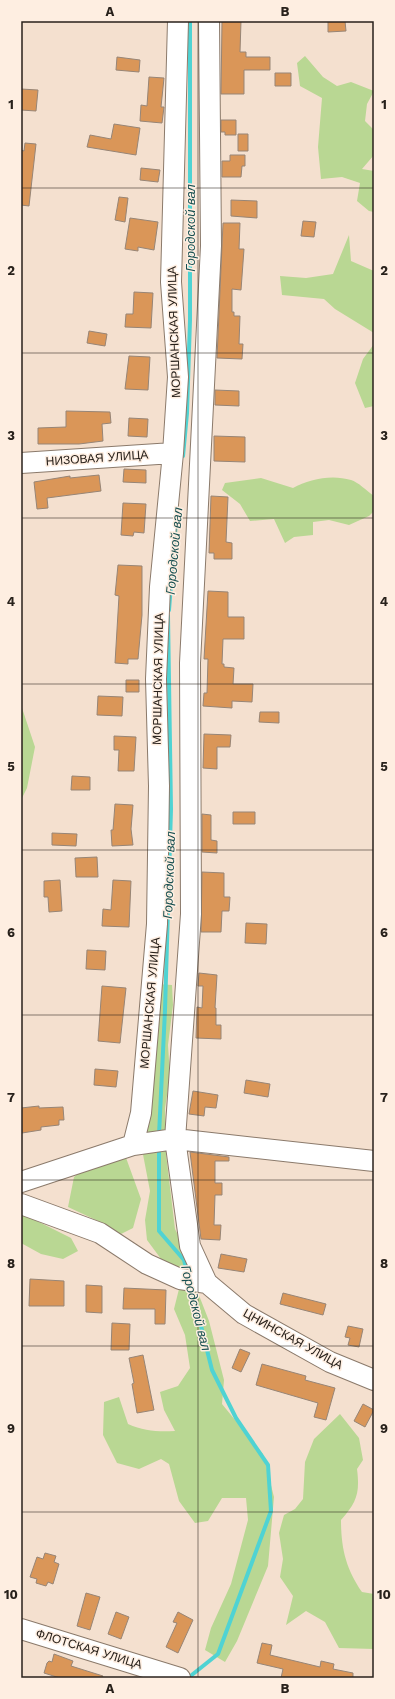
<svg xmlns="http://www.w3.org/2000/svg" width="395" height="1699" viewBox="0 0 395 1699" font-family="'Work Sans',sans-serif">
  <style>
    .green { fill: #b9d793 }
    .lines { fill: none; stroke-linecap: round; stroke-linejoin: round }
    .stream { stroke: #4fd3d3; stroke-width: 4 }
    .building { fill: #da9658; stroke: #978576 }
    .minor-casing { stroke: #8b7a6b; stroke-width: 22 }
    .minor { stroke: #fff; stroke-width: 20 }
    .grid { fill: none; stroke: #28211b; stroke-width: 1; stroke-opacity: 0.55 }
    .labels { text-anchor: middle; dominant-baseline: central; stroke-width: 3; stroke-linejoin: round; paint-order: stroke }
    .street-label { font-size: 12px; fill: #28211b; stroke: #feeee1 }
    .water-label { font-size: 13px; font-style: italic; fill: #174f50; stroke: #feeee1 }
    .neatline { fill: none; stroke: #28211b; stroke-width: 1.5 }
    .grid-label { font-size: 13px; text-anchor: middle; font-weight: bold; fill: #28211b }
  </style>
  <rect width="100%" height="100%" fill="#f4e0cf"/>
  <path class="green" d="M305 56 323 77 337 86 351 82 374 91 367 104 365 121 374 130V155L362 169 374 171V212L369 211 357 201 360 183 342 177 321 179 318 147 322 98 300 86 297 63Z
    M349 235 351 261 374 271V333L335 309 324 299 282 295 280 276 306 278 333 274Z
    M374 344V406L365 408 355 383 363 359Z
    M261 478 293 488C309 479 332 474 351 480 358 482 367 491 374 496V511L369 516 349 525 329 520 313 522V535L294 537 285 543 274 519 250 521 240 504 222 490 225 483Z
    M21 705 35 747 27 788 21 800Z
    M158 984 172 985 173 1005 168 1045 170 1076 165 1108 166 1154 175 1229 190 1259 182 1273 164 1263 147 1240 145 1220 150 1191 141 1144Z
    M125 1155 141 1199 133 1228 121 1234 98 1221 68 1207 74 1177 86 1167Z
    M21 1213 71 1238 78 1251 63 1259 41 1254 21 1243Z
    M180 1285H195L209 1321 224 1380 222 1404 263 1454 274 1497 268 1566 237 1641 225 1662 205 1650 211 1628 231 1584 248 1520 246 1498H222L208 1521 195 1523 179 1501 169 1464 161 1459 139 1469 117 1463 103 1435 104 1402 119 1397 128 1424C144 1431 158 1432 175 1431L164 1410 160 1392 178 1386 190 1368 185 1335 174 1309Z
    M340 1414 359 1438 363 1460 357 1469C360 1493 357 1502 341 1520 341 1548 346 1569 362 1592L374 1594V1649L339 1648 325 1622 306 1611 286 1625 293 1596 280 1577 283 1559 279 1533 284 1515 295 1509 303 1499 305 1462 314 1439Z"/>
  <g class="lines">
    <path class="stream" d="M183 456 187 413 190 320V21
      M169 610 176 521
      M159 1135 165 1010 171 809 168 616
      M159 1146V1231L184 1260 188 1275
      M188 1678 218 1654 271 1511 268 1465 236 1418 212 1370 191 1286"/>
  </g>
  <path class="building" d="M222 21H241L240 52H246V57H270V70H244V94H221Z
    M328 21H345L346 31 328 32Z
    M117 57 140 60 139 72 116 70Z
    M275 73H291V86H275Z
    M149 77 164 78 161 107H164L162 123 140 121 141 105 147 106Z
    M21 89 38 90 36 111 21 110Z
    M221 120H236V135H225V132H221Z
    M114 124 140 128 136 155 87 147 90 135 111 139Z
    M238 134H248V151H238Z
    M25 143 36 144 29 206 21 205V150L24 151Z
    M230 155H245V166H242L241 177H222V161H230Z
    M141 168 160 170 158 182 140 180Z
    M119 197 128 198 125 222 115 220Z
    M231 200 257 201V218L231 216Z
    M130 218 158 222 154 250 138 247V251L125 249Z
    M303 221 316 222 314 237 301 236Z
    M223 223H240L239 249H244L241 290 232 289V312H234V316H240L239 344H243L242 359 217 358Z
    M134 292 153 293 151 328 125 327 126 314H133Z
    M89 331 107 334 105 346 87 343Z
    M129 356 150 357 148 390 125 389Z
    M215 390 239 391V406L215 405Z
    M66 411 110 412 111 423 102 424 103 441 79 444H38V428L66 427Z
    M129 418 148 419 147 437 128 436Z
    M214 436 245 437V462L214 461Z
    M124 469 146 470V483L123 482Z
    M99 475 101 491 47 498 48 508 37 509 34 482 70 476V478Z
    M211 496 228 497 226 542 232 543V559H214V553H209Z
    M123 503 146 504 144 533 134 532 133 536 121 535Z
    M118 565 142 566V615L138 659H128V664L115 663 119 596 115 595Z
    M208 591 228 592V617H244V639H223L222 664H224V667L234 668 233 684H253L252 702 232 701V708L203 706 204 693H207L208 659H204Z
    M126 680H139V692H126Z
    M98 696 123 697 122 716 97 715Z
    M260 712H279V723L259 722Z
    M204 734 231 735 230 747H217V769L203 768Z
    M114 736 136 737 134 771H118L119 750H114Z
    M72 776 90 777V790H71Z
    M115 804 133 805 131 829 133 845 112 846 111 830H113Z
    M233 812H255V824H233Z
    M202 814 211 815V840L217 841V853L202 852Z
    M52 833 77 834 76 846 52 845Z
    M97 857 98 877H76L75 858Z
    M202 872 224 873V897H230L229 911H222L221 932H201Z
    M60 880 62 911 49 912 48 897H44V881Z
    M113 880 131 881 129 927 102 926 103 909 111 910Z
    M246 923 267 924 266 944 245 943Z
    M87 950 106 951 105 970 86 969Z
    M199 973 217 975 215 1008H216V1025H221V1039L196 1038 197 1007 202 1008 203 986H198Z
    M102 986 126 988 120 1043 98 1041Z
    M95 1069 118 1071 116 1087 94 1085Z
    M246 1080 270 1084 268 1097 244 1093Z
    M193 1091 218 1095 216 1108 205 1107 204 1116 189 1114Z
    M39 1106V1108L63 1107 64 1120H59V1125L41 1127V1130L22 1133 21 1108Z
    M190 1152 229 1157V1161H215V1183H222V1195H215L214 1225H221L220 1240 201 1239Z
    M221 1254 247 1259 244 1272 218 1268Z
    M30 1279 64 1281V1306H29Z
    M86 1285 102 1286V1313L86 1312Z
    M124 1288 166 1290 165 1324H155V1309H123Z
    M283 1293 326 1304 323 1315 280 1304Z
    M112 1323 130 1324 129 1350H111Z
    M348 1326 363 1329 359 1347 348 1345 350 1338 345 1337Z
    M240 1349 250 1353 241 1372 232 1368Z
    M143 1355 154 1410 137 1413 132 1384 134 1383 129 1358Z
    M262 1364 306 1376 305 1380 335 1388 326 1420 314 1417 318 1403 256 1385Z
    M363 1404 374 1410 365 1427 354 1421Z
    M45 1553 56 1556 54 1562 59 1564 53 1584 48 1582 46 1586 36 1583 37 1579 30 1577 37 1557 43 1559Z
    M86 1593 100 1597 90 1630 77 1626Z
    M116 1612 129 1617 121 1639 108 1634Z
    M178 1612 193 1620 178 1653 166 1647 177 1623 173 1622Z
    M262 1643 272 1645 270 1655 320 1667 321 1661 334 1664 333 1669 353 1673V1678H281L283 1669 257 1663Z
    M54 1654 73 1661 71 1666 103 1676 102 1678H60L44 1673 47 1663 49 1661 52 1662Z"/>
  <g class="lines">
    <g class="minor-casing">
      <path id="minor" d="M21 463 173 453
        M133 1145 141 1113 157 924 159 786 156 679 160 587 173 453 178 377 171 282 178 21
        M21 1182 133 1145 175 1139 374 1161
        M21 1204 100 1233 147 1264 180 1279 207 1283 244 1314 330 1362 374 1380
        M207 1283 190 1246 175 1139 191 914 190 663 211 246 209 21
        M21 1629 180 1678"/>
    </g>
    <use href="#minor" class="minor"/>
  </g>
  <path class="grid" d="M198 21V1678M21 188H374M21 353H374M21 518H374M21 684H374M21 850H374M21 1015H374M21 1180H374M21 1346H374M21 1512H374"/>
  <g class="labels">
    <g class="street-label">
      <text transform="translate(174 332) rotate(-92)">МОРШАНСКАЯ УЛИЦА</text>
      <text transform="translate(97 458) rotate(-4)">НИЗОВАЯ УЛИЦА</text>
      <text transform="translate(158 679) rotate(-89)">МОРШАНСКАЯ УЛИЦА</text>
      <text transform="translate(150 1003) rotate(-85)">МОРШАНСКАЯ УЛИЦА</text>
      <text transform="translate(293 1339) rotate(29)">ЦНИНСКАЯ УЛИЦА</text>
      <text transform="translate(89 1649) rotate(17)">ФЛОТСКАЯ УЛИЦА</text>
    </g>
    <g class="water-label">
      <text transform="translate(190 228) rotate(-90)">Городской вал</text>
      <text transform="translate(174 551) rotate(-85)">Городской вал</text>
      <text transform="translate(169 875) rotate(-88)">Городской вал</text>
      <text transform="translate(196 1308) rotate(76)">Городской вал</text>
    </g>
  </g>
  <rect width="395" height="1699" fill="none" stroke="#feeee1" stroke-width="44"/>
  <rect x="22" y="22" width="351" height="1655" class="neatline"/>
  <g class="grid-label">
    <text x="110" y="16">A</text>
    <text x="285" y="16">B</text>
    <text x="11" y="109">1</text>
    <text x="384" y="109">1</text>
    <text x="11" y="275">2</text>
    <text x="384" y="275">2</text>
    <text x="11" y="440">3</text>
    <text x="384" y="440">3</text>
    <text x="11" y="606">4</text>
    <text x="384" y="606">4</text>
    <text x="11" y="771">5</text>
    <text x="384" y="771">5</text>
    <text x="11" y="937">6</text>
    <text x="384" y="937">6</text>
    <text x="11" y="1102">7</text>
    <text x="384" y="1102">7</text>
    <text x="11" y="1268">8</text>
    <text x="384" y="1268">8</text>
    <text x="11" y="1433">9</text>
    <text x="384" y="1433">9</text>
    <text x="11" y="1599">10</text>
    <text x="384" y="1599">10</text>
    <text x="110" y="1693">A</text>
    <text x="285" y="1693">B</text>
  </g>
</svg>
